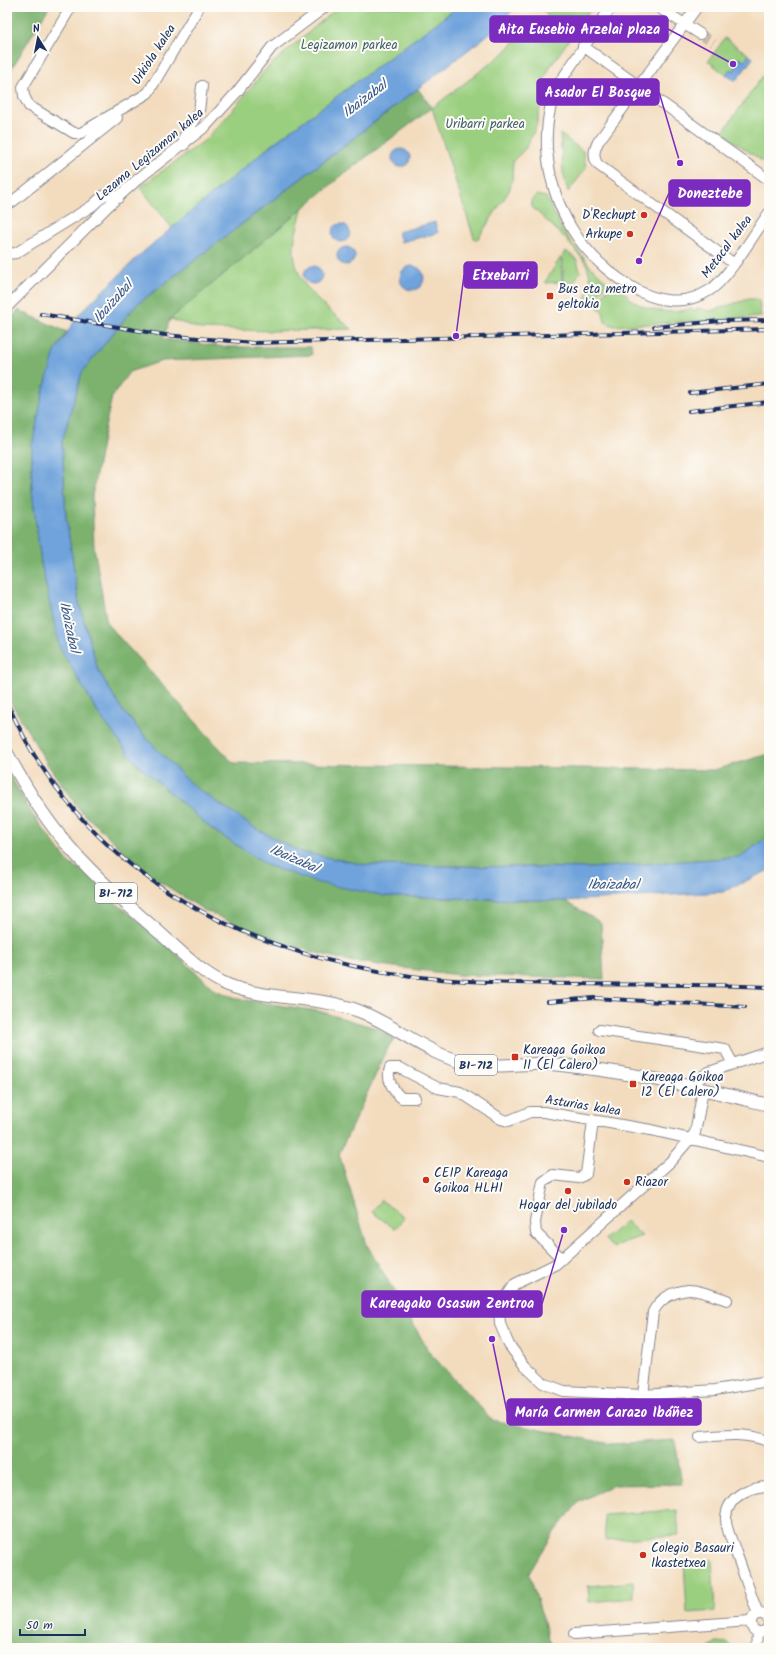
<svg xmlns="http://www.w3.org/2000/svg" width="776" height="1655" viewBox="0 0 776 1655" font-family="Kalam,sans-serif">
  <style>
    .green { fill: #9bcf80; stroke: #5b7f6f }
    .forest { fill: #7cb26e; stroke: #4c7066 }
    .water { fill: #6fa3db; stroke: #45699c }
    .lines { fill: none; stroke-linecap: round; stroke-linejoin: round }
    .minor-tunnel { stroke: #c8b9ab; stroke-width: 10; stroke-dasharray: 10 5; stroke-linecap: butt }
    .minor-casing { stroke: #87868e; stroke-width: 12 }
    .major-casing { stroke: #87868e; stroke-width: 14 }
    .minor { stroke: #fff; stroke-width: 10 }
    .major { stroke: #fff; stroke-width: 12 }
    .rail-casing { stroke: #1b2f5e; stroke-width: 4 }
    .rail { stroke: #fdfcf7; stroke-width: 2.5; stroke-dasharray: 8; stroke-linecap: butt }
    .poi-dot { fill: #c8321e; stroke: #fdfcf7; stroke-width: 1.5 }
    .labels { text-anchor: middle; dominant-baseline: central; stroke-width: 4; stroke-linejoin: round; paint-order: stroke }
    .shield { fill: #fdfcf7; stroke: #5f6c8c; stroke-width: 1 }
    .shield-label { font-size: 12px; font-weight: bold; fill: #1b2f5e }
    .park-label { font-size: 13px; fill: #415f68; stroke: #fdfcf7 }
    .street-label { font-size: 13px; fill: #1b2f5e; stroke: #fdfcf7 }
    .poi-label { font-size: 13px; fill: #1b2f5e; stroke: #fdfcf7; text-anchor: start }
    .water-label { font-size: 14px; font-style: italic; fill: #38588a; stroke: #fdfcf7 }
    .leader { fill: none; stroke: #7b2cbf; stroke-width: 1.5 }
    .callout-dot { fill: #7b2cbf; stroke: #fdfcf7; stroke-width: 1.5 }
    .callout { fill: #7b2cbf; stroke: #7b2cbf; stroke-width: 1.5 }
    .callout-label { font-size: 14px; text-anchor: middle; font-weight: bold; fill: #fff }
  </style>
  <rect width="100%" height="100%" fill="#fdfcf7"/>
  <filter id="ink" filterUnits="userSpaceOnUse"><feTurbulence type="fractalNoise" baseFrequency=".025" numOctaves="2"/><feDisplacementMap in="SourceGraphic" scale="8" xChannelSelector="R" yChannelSelector="G"/><feConvolveMatrix kernelMatrix="1 2 1 2 8 2 1 2 1" color-interpolation-filters="sRGB"/></filter>
  <filter id="wash" filterUnits="userSpaceOnUse"><feTurbulence type="fractalNoise" baseFrequency=".012" numOctaves="4" result="noise"/><feDisplacementMap in="SourceGraphic" scale="16" xChannelSelector="R" yChannelSelector="G"/><feGaussianBlur stdDeviation="0.9" result="paint"/><feColorMatrix in="noise" values="0 0 0 0 0 0 0 0 0 0 0 0 0 0 0 0 0 1.4 0 .05"/><feComposite in="paint" operator="in"/></filter>
  <g filter="url(#wash)">
    <rect width="100%" height="100%" fill="#f3dcbe"/>
    <path class="green" d="M338 7H458L275 142 172 228 140 187 204 141 224 120 266 69Z
      M541 7H592L550 67 543 82 542 99 536 127 526 148 513 161 512 181 509 191 477 240 474 238 432 108 504 53 516 40 526 22 532 18 541 26 548 16Z
      M725 38 749 55 744 61 740 59 739 63 733 71 730 69 726 75 708 61Z
      M769 67V166L722 133Z
      M560 134 583 151 586 168 568 192 563 172Z
      M536 195 546 197 563 231 590 266 606 281 604 288 591 303 586 298 591 280 586 263 564 237 532 207 531 200Z
      M302 209C300 220 295 233 294 245 292 285 324 306 352 329L273 331 201 329 170 319Z
      M566 251 577 260 580 272 574 282 566 285V282H563V254Z
      M561 257 562 282 546 283 545 282Z
      M613 285 628 295 627 297C647 311 667 315 690 309L695 311 697 308 710 311 749 299H756L759 301 761 317 614 326 605 322 603 312 595 305 610 286Z
      M381 1200 404 1217 395 1229 372 1212Z
      M626 1221 642 1236 622 1243 613 1248 605 1239Z
      M677 1510 679 1535 605 1540 604 1515Z
      M712 1560 715 1611 687 1613 684 1562Z
      M633 1582 634 1598 589 1602 588 1586Z
      M716 1642 728 1643 734 1648H709Z"/>
    <path class="forest" d="M7 7H49L7 76Z
      M418 89 432 108 345 173 170 319 163 339 225 347H311L312 355 162 361 129 372 112 397 104 432 92 496 94 547 107 624 233 763 714 770 769 754V837L739 857 590 868 366 865 300 852 253 827 189 787 123 711 98 670 79 603 66 517 62 442 82 372 135 306Z
      M18 310 67 332 55 352 32 446V490L41 563 59 646 98 713 135 762 213 830 269 866 385 896 565 901 601 923 604 979 458 975 348 961 275 942 204 910 148 874 79 809 48 765 7 696V324Z
      M7 770 32 814 70 864 87 873 110 898 159 938 215 990 239 999 318 1011 376 1028 394 1039 389 1046 339 1154 367 1245 430 1353 492 1420 611 1444 675 1440 682 1484 613 1485 579 1502 555 1531 529 1573 552 1648H7Z"/>
    <path class="water" d="M458 7H515L498 27 135 306 82 372 62 442 66 517 79 603 98 670 123 711 147 739 192 785 253 827 300 852 366 865 590 868 739 857 769 837V870L723 892 565 901 385 896 319 883 269 866 213 830 135 762 98 713 59 646 41 563 32 490V446L43 392 55 352 79 314 142 253 275 142Z
      M749 55 753 58 736 81 726 75 730 69 734 71 740 58 744 61Z
      M392 158a9 9 0 1 1 18 0a9 9 0 1 1-18 0Z
      M435 222 438 233 401 242 398 232Z
      M332 233a9 9 0 1 1 18 0a9 9 0 1 1-18 0Z
      M337 256a9 9 0 1 1 18 0a9 9 0 1 1-18 0Z
      M400 278a12 12 0 1 1 24 0a12 12 0 1 1-24 0Z
      M304 275a9 9 0 1 1 18 0a9 9 0 1 1-18 0Z"/>
  </g>
  <g filter="url(#ink)">
    <g class="lines">
      <path class="minor-tunnel" d="M700 34 713 43"/>
      <g class="minor-casing">
        <path id="minor" d="M71 7 23 87 24 96 29 106 74 133H81L148 93 199 7
          M611 7 560 82C549 102 546 126 547 149 551 208 581 256 630 286 655 302 684 307 710 290 728 279 755 232 769 213
          M658 7 700 34
          M697 7 598 142C594 150 593 156 597 164L733 263
          M583 46 769 180
          M184 145V137L199 111 202 86
          M12 202 117 118
          M7 254 16 253 92 206 103 196 110 193 118 198
          M7 307 108 206 138 179 206 126 237 92 272 47 325 7
          M599 1030 725 1049 733 1064
          M688 1086 709 1072 769 1052
          M703 1090 695 1133 670 1162 556 1264 515 1284 499 1308 500 1324 509 1345 525 1366 543 1383 564 1391 643 1395 715 1390 769 1381
          M415 1098H402C393 1092 386 1078 390 1068H400L438 1088 460 1092 501 1119 508 1121 530 1112H544L651 1130 769 1157
          M562 1259 536 1233 535 1222 543 1182 553 1175 579 1178 586 1174 593 1121
          M643 1395 653 1312C660 1298 672 1292 688 1290 697 1289 718 1297 727 1300
          M700 1437C723 1435 748 1432 769 1442
          M751 1623a9 9 0 1 1 18 0a9 9 0 1 1-18 0Z
          M758 1614C750 1593 743 1571 735 1550 732 1540 725 1528 726 1517 728 1496 750 1486 769 1486
          M574 1634 750 1621
          M757 1648 758 1632"/>
      </g>
      <g class="major-casing">
        <path id="major" d="M7 753C25 787 45 820 71 849 98 880 130 907 161 934 182 953 202 974 228 985 269 1001 316 995 359 1011 397 1026 430 1057 471 1064 492 1068 512 1064 533 1064 548 1063 563 1065 577 1067 642 1074 706 1090 769 1105"/>
      </g>
      <use href="#minor" class="minor"/>
      <use href="#major" class="major"/>
      <g class="rail-casing">
        <path id="rail" d="M41 314 165 335 253 343 769 329
          M654 327 721 321 769 320
          M690 393 769 384
          M689 411 769 402
          M7 703C17 723 26 743 38 761 132 909 299 972 468 981 568 987 669 982 769 987
          M548 1002 594 998 745 1007"/>
      </g>
      <use href="#rail" class="rail"/>
    </g>
  </g>
  <g class="poi-dot">
    <circle cx="644" cy="215" r="4"/>
    <circle cx="630" cy="234" r="4"/>
    <rect x="546" y="292" width="8" height="8" rx="2"/>
    <rect x="511" y="1053" width="8" height="8" rx="2"/>
    <rect x="629" y="1080" width="8" height="8" rx="2"/>
    <circle cx="426" cy="1180" r="4"/>
    <circle cx="627" cy="1182" r="4"/>
    <circle cx="568" cy="1191" r="4"/>
    <circle cx="643" cy="1555" r="4"/>
  </g>
  <g class="labels">
    <g class="shield">
      <rect x="95" y="883" width="42" height="20" rx="3"/>
      <rect x="455" y="1055" width="42" height="20" rx="3"/>
    </g>
    <g class="shield-label">
      <text x="116" y="893">BI-712</text>
      <text x="476" y="1065">BI-712</text>
    </g>
    <g class="park-label">
      <text x="349" y="45">Legizamon parkea</text>
      <text x="485" y="124">Uribarri parkea</text>
    </g>
    <g class="street-label">
      <text transform="translate(154 55) rotate(-57)">Urkiola kalea</text>
      <text transform="translate(150 155) rotate(-40)">Lezama Legizamon kalea</text>
      <text transform="translate(727 247) rotate(-53)">Metacal kalea</text>
      <text transform="translate(583 1106) rotate(9)">Asturias kalea</text>
    </g>
    <g class="poi-label">
      <text x="636" y="215" text-anchor="end">D'Rechupt</text>
      <text x="622" y="234" text-anchor="end">Arkupe</text>
      <text x="558" y="289">Bus eta metro<tspan x="558" dy="15">geltokia</tspan></text>
      <text x="523" y="1050">Kareaga Goikoa<tspan x="523" dy="15">11 (El Calero)</tspan></text>
      <text x="641" y="1077">Kareaga Goikoa<tspan x="641" dy="15">12 (El Calero)</tspan></text>
      <text x="434" y="1173">CEIP Kareaga<tspan x="434" dy="15">Goikoa HLHI</tspan></text>
      <text x="635" y="1182">Riazor</text>
      <text x="568" y="1205" text-anchor="middle">Hogar del jubilado</text>
      <text x="651" y="1548">Colegio Basauri<tspan x="651" dy="15">Ikastetxea</tspan></text>
    </g>
    <g class="water-label">
      <text transform="translate(365 99) rotate(-37)">Ibaizabal</text>
      <text transform="translate(113 302) rotate(-48)">Ibaizabal</text>
      <text transform="translate(69 627) rotate(78)">Ibaizabal</text>
      <text transform="translate(294 859) rotate(24)">Ibaizabal</text>
      <text x="613" y="885">Ibaizabal</text>
    </g>
  </g>
  <path class="leader" d="M733 64L668 29M680 163L659 92M639 261L669 193M456 336L464 275M564 1230L542 1304M492 1339L507 1412"/>
  <g class="callout-dot">
    <circle cx="733" cy="64" r="4"/>
    <circle cx="680" cy="163" r="4"/>
    <circle cx="639" cy="261" r="4"/>
    <circle cx="456" cy="336" r="4"/>
    <circle cx="564" cy="1230" r="4"/>
    <circle cx="492" cy="1339" r="4"/>
  </g>
  <g class="callout">
    <rect x="490" y="16" width="178" height="26" rx="4"/>
    <rect x="537" y="79" width="122" height="26" rx="4"/>
    <rect x="669" y="180" width="81" height="26" rx="4"/>
    <rect x="464" y="262" width="73" height="26" rx="4"/>
    <rect x="362" y="1291" width="180" height="26" rx="4"/>
    <rect x="507" y="1399" width="194" height="26" rx="4"/>
  </g>
  <g class="callout-label">
    <text x="579" y="34">Aita Eusebio Arzelai plaza</text>
    <text x="598" y="97">Asador El Bosque</text>
    <text x="710" y="198">Doneztebe</text>
    <text x="501" y="280">Etxebarri</text>
    <text x="452" y="1308">Kareagako Osasun Zentroa</text>
    <text x="604" y="1417">María Carmen Carazo Ibáñez</text>
  </g>
  <rect width="776" height="1655" fill="none" stroke="#fdfcf7" stroke-width="24"/>
  <g transform="translate(38 38) rotate(350)" stroke="#fdfcf7" stroke-width="3" paint-order="stroke">
  <path d="M0-3L7 15L0 10L-7 15Z" fill="#1b2f5e"/>
  <text y="-6" font-size="11" font-weight="bold" text-anchor="middle" fill="#1b2f5e">N</text>
  </g>
  <path d="M20 1629v6h65v-6" fill="none" stroke="#1b2f5e" stroke-width="2"/>
  <text x="26" y="1629" font-size="12" fill="#1b2f5e" stroke="#fdfcf7" stroke-width="3" paint-order="stroke">50 m</text>
</svg>
